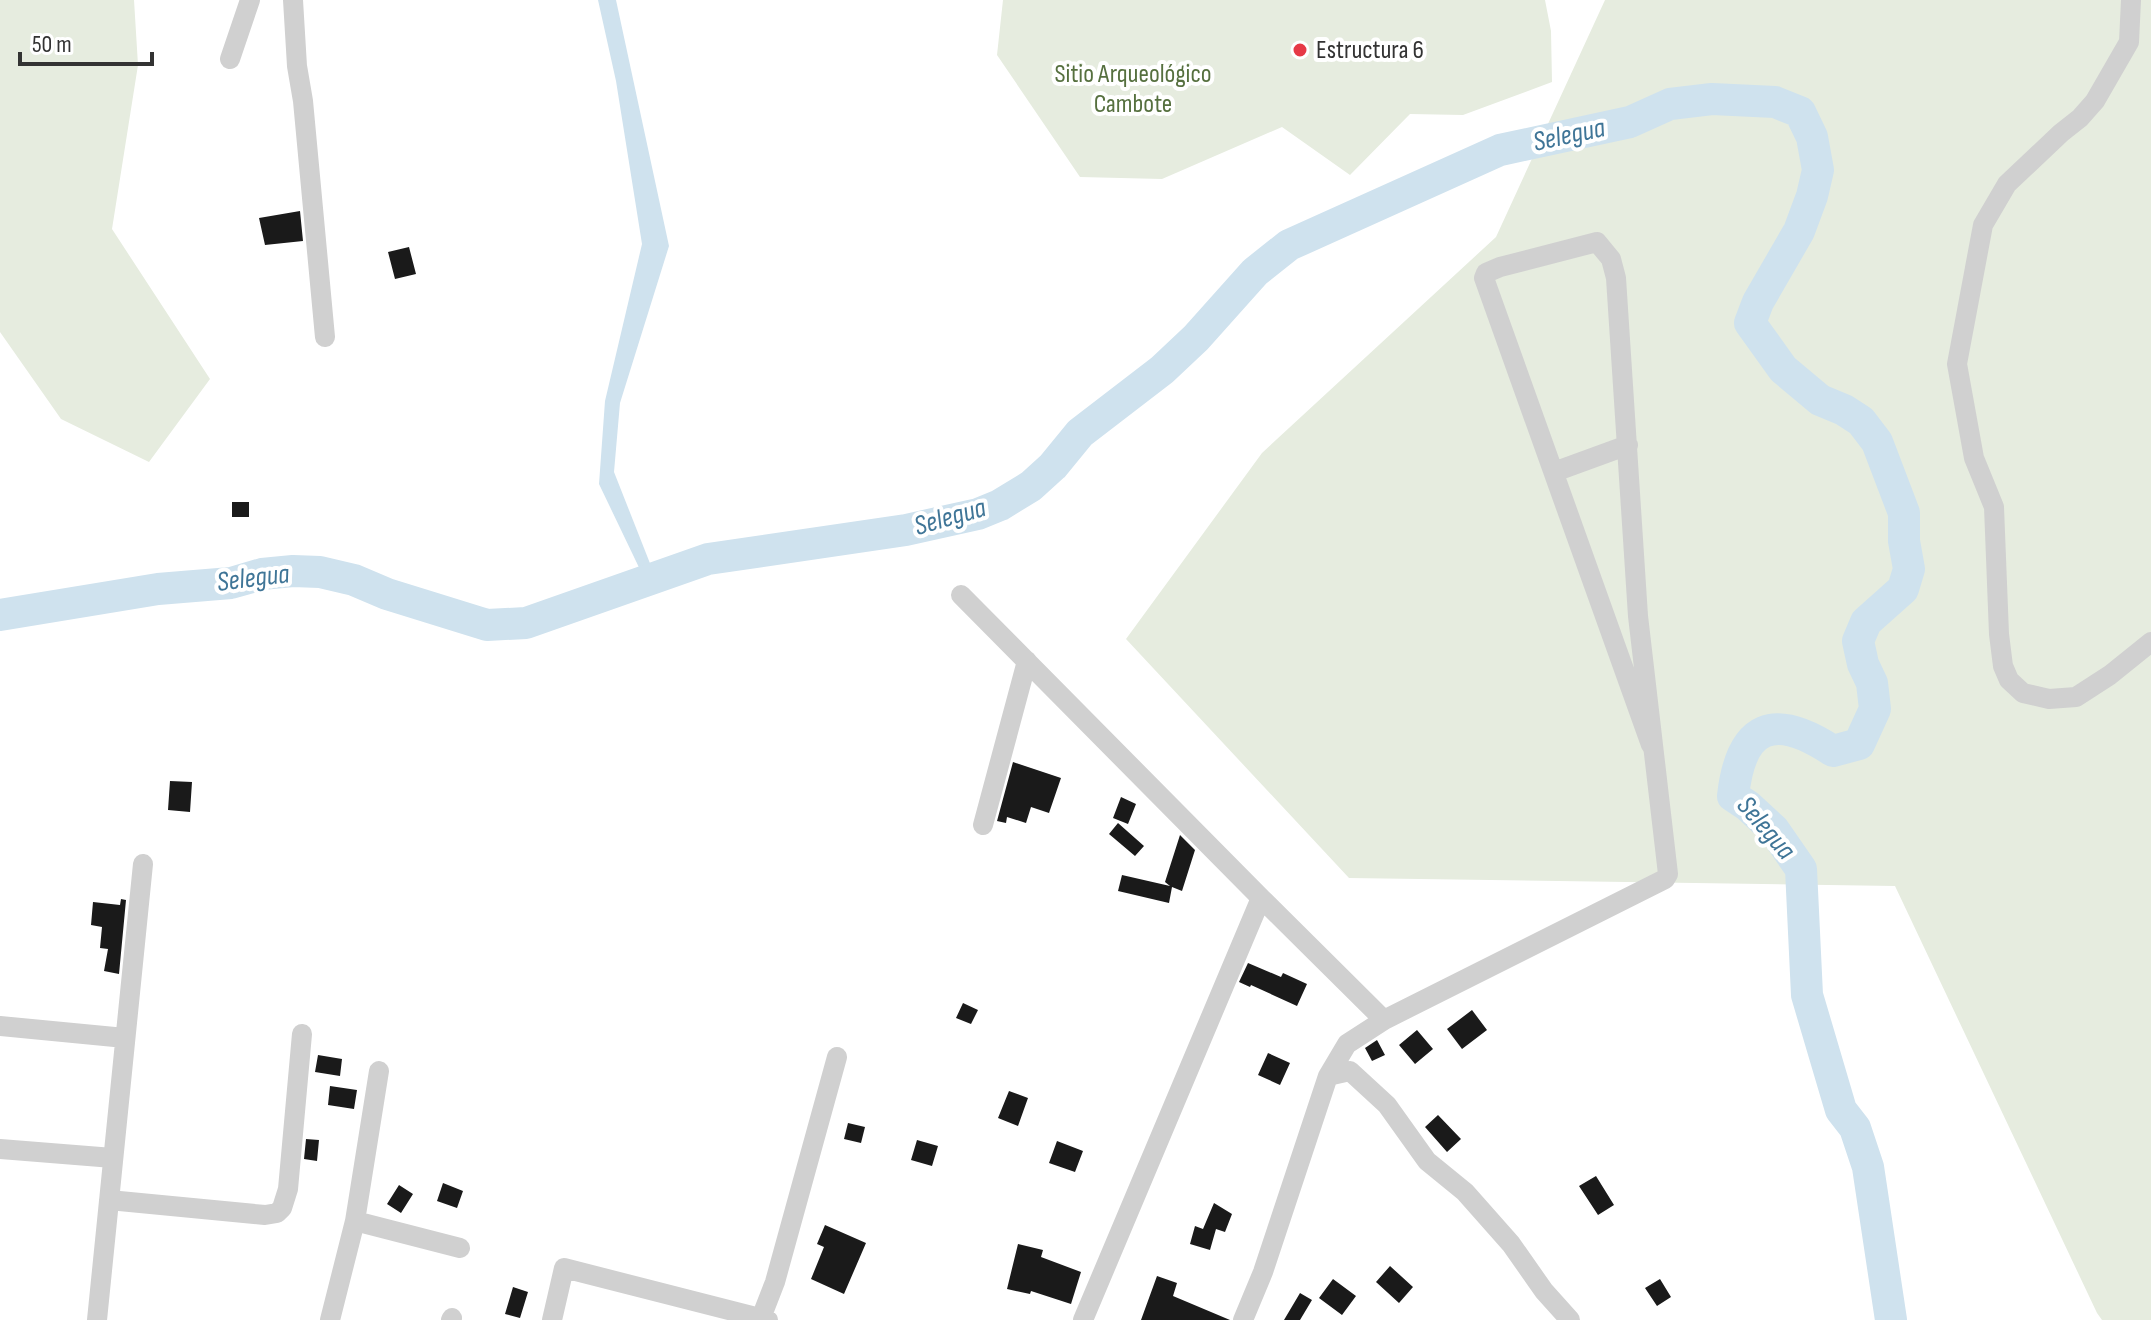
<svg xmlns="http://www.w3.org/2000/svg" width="2151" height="1320" viewBox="0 0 2151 1320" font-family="'Sofia Sans Condensed',sans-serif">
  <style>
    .green { fill: #e6ecdf }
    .water { fill: #cfe2ee }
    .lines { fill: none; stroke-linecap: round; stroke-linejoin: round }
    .river { stroke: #cfe2ee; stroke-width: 32 }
    .building { fill: #1a1a1a }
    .minor { stroke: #d0d0d0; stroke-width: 20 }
    .poi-dot { fill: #e63946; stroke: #fff; stroke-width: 3 }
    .labels { text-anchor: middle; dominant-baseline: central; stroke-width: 8; stroke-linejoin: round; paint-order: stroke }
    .poi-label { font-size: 26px; fill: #333; stroke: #fff; text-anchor: start }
    .park-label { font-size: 26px; fill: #56703f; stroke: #fff }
    .water-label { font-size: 28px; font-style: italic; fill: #3f7597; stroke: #fff }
  </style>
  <rect width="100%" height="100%" fill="#fff"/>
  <path class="green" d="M0 0H134L138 65 112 229 210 379 149 462 61 419 0 332Z
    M1003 0H1545L1551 31 1552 82 1463 115 1410 114 1350 175 1282 127 1162 179 1080 177 997 55Z
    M1605 0H2151V1320H2102L2097 1313 1895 886 1349 878 1126 639 1262 453 1496 237Z"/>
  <path class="water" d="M598 0H616L669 246 620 403 614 472 655 576 645 580 599 484 605 401 642 244 616 81Z"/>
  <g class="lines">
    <path class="river" d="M0 615 158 589 231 583 262 574 293 571 320 572 354 580 387 594 487 625 526 623 708 559 906 530 978 514 1000 505 1031 486 1053 466 1080 433 1162 370 1196 338 1255 272 1289 245 1500 150 1630 122 1670 104 1712 99 1775 102 1800 112 1812 137 1818 170 1812 196 1799 231 1758 302 1750 323 1783 369 1820 400 1844 410 1861 421 1877 442 1904 513V541L1909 569 1903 589 1866 622 1858 641 1863 664 1872 683 1875 709 1859 744 1833 751C1774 712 1741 724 1733 796L1748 806 1774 830 1801 869 1807 995 1841 1110 1855 1128 1868 1167 1891 1320"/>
  </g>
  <path class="building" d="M300 211 303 241 265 245 259 218Z
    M409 247 416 274 395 279 388 252Z
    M232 502H249V517H232Z
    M1013 762 1061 778 1049 813 1031 807 1026 823 1007 817 1006 823 997 821Z
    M170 781 192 782 190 812 168 810Z
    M1121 797 1136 804 1128 824 1113 818Z
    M1118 823 1144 846 1135 856 1109 834Z
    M1180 835 1195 850 1182 891 1172 887 1169 903 1118 891 1122 875 1170 886 1165 882Z
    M121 899 126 900 119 974 104 971 108 949 100 948 102 927 91 925 93 902 120 905Z
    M1248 963 1281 977 1283 973 1307 984 1297 1006 1251 985 1250 987 1239 982Z
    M963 1003 978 1010 971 1024 956 1018Z
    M1472 1010 1487 1030 1462 1049 1447 1029Z
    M1417 1030 1433 1049 1415 1064 1399 1045Z
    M1377 1040 1385 1055 1372 1061 1365 1048Z
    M1268 1053 1290 1063 1280 1085 1258 1075Z
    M318 1055 342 1059 340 1076 315 1072Z
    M330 1086 357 1090 354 1109 328 1105Z
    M1009 1091 1028 1098 1018 1126 998 1118Z
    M1438 1115 1461 1139 1447 1152 1425 1127Z
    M848 1123 865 1127 861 1143 844 1139Z
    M306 1139 319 1140 317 1161 304 1159Z
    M917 1140 938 1146 932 1166 911 1160Z
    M1057 1141 1083 1151 1075 1172 1049 1163Z
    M1596 1176 1614 1205 1598 1215 1579 1186Z
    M443 1183 463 1191 457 1208 437 1201Z
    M399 1185 413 1194 401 1213 387 1204Z
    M1214 1203 1232 1214 1225 1232 1216 1229 1210 1250 1190 1244 1195 1226 1203 1229Z
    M825 1225 866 1243 844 1294 811 1279 824 1247 817 1244Z
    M1018 1244 1043 1250 1041 1257 1081 1272 1071 1304 1031 1291 1030 1294 1007 1289Z
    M1390 1266 1413 1287 1399 1303 1376 1282Z
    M1157 1276 1177 1283 1173 1296 1230 1320H1141Z
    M1333 1279 1356 1296 1342 1315 1319 1298Z
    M1660 1279 1671 1297 1657 1306 1645 1288Z
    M513 1287 528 1292 520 1318 505 1314Z
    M1300 1293 1312 1300 1300 1320H1284Z"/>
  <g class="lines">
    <path class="minor" d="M293 0 297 66 303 101 325 337
      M2131 0 2129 42 2095 101 2080 118 2061 133 2007 184 1983 225 1957 364 1974 458 1994 507 1999 634 2003 666 2009 680 2023 693 2049 699 2076 697 2110 675 2151 642
      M230 59 250 0
      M1554 472 1628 445
      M961 595 1261 898 1083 1320
      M983 825 1027 661
      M1261 898 1384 1020 1665 879 1668 874 1638 616 1616 278 1611 259 1597 242 1500 267 1486 273 1484 278 1651 745
      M0 1026 125 1038
      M1328 1076 1350 1071 1387 1105 1427 1161 1465 1192 1511 1244 1544 1291 1570 1320
      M0 1149 113 1158
      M109 1200 265 1215 277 1213 282 1208 288 1189 302 1034
      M355 1221 460 1248
      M761 1318 775 1282 837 1057
      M97 1320 143 864
      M330 1320 355 1221 379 1071
      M451 1320 452 1318
      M552 1320 564 1268 768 1320
      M1243 1320 1263 1272 1328 1076 1347 1044 1384 1020"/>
  </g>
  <circle class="poi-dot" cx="1300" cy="50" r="8"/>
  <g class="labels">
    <g class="poi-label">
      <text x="1316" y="50">Estructura 6</text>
    </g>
    <g class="park-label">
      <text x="1133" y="74">Sitio Arqueológico<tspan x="1133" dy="30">Cambote</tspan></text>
    </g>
    <g class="water-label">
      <text transform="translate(1569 135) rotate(-12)">Selegua</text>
      <text transform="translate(950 517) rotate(-16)">Selegua</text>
      <text transform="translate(253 578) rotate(-7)">Selegua</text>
      <text transform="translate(1766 828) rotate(49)">Selegua</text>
    </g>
  </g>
  <path d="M20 52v12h132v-12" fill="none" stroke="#333333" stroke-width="4"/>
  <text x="32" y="52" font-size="24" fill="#333333" stroke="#ffffff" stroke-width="6" paint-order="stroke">50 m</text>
</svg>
